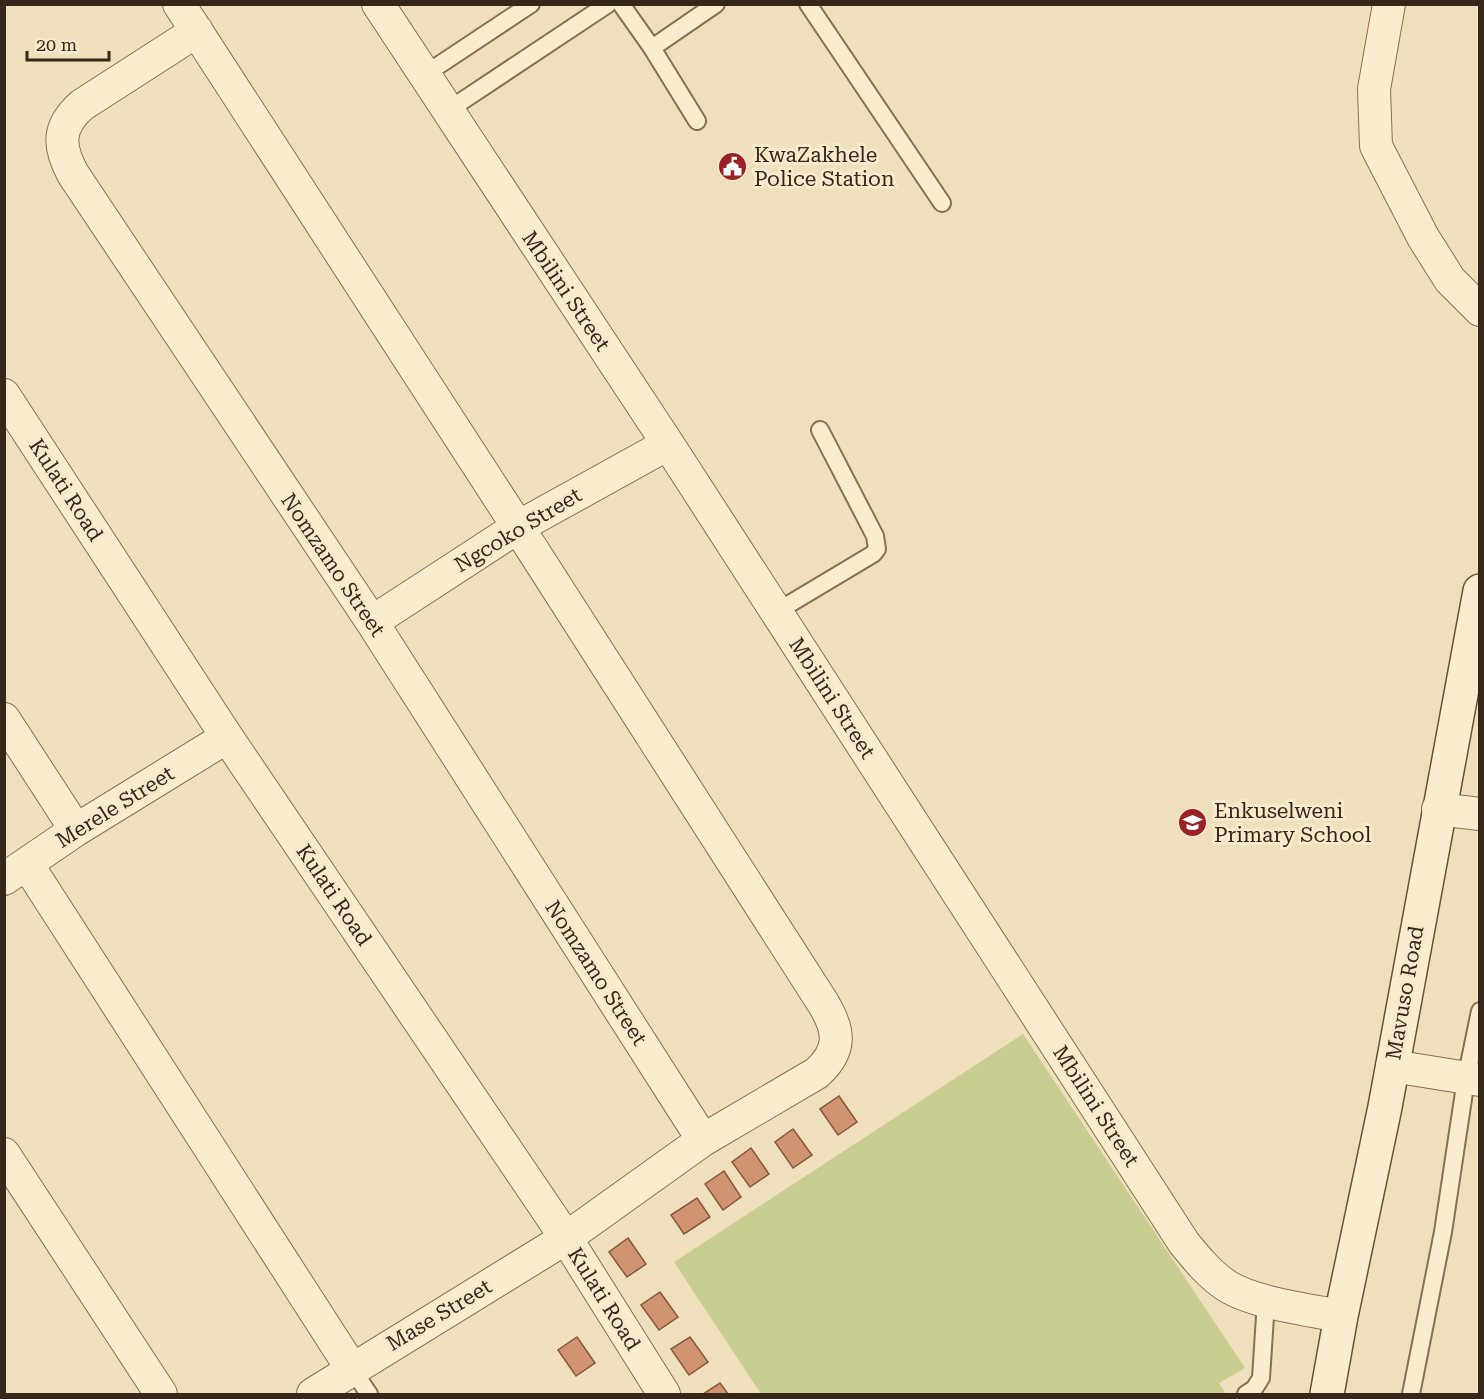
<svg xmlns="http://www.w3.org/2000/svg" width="1484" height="1399" viewBox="0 0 1484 1399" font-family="'Roboto Serif',serif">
<rect width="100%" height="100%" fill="#f0dfbc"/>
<!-- green -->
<path fill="#c8ce90" d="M1023,1034L1245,1368L1219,1383L1226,1394H761L674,1262Z"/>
<!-- building -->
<path fill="#d09570" stroke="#88573a" stroke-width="1.5" d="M839,1096L857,1122L838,1135L820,1109Z
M793,1129L812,1155L793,1168L775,1142Z
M751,1148L769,1174L750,1187L732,1162Z
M724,1171L741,1197L723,1210L705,1184Z
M697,1198L710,1217L684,1234L671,1215Z
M628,1238L646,1264L627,1277L609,1252Z
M660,1292L678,1317L659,1330L641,1305Z
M577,1337L595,1363L576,1376L558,1350Z
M690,1337L708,1362L689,1375L671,1349Z
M720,1383L728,1394H703Z"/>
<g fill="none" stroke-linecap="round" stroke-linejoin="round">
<defs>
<path id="lane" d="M621,4L652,48L697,121
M808,4L942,203
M652,48L716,4
M424,75L531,4
M447,111L608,4
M776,612L873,554L877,549L875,536L820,430
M352,1369L369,1394
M1246,1394L1254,1389L1261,1378L1266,1301
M1411,1394L1443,1232L1466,1079L1480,1011"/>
<path id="street" d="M179,4L518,527L823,1003C840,1031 842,1050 817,1073L703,1140L566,1238L313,1394
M378,4L668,444L1184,1243C1197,1259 1210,1275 1227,1286C1254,1303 1309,1310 1341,1316
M1389,4L1374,89L1376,146L1423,237L1450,280L1480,310
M197,31L82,105C57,127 58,146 73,174L372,622L703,1140
M4,395L227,737L566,1238L664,1394
M372,622L518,527L668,444
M4,719L76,830
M1438,809L1480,814
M27,864L352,1369
M4,879L76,830L227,737
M1392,1066L1480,1080
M4,1154L161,1394"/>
<path id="secondary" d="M1327,1394L1341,1316L1385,1107L1480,591"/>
</defs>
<!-- lane casing -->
<use href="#lane" stroke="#886f55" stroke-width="20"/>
<!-- street casing -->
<use href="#street" stroke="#886f55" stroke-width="34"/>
<!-- secondary casing -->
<use href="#secondary" stroke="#6a5038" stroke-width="36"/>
<!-- lane -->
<use href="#lane" stroke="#faeccf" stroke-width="16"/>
<!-- street -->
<use href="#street" stroke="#faeccf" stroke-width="32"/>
<!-- secondary -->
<use href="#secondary" stroke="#faeccf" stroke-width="33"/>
</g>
<!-- icons -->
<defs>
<symbol id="civic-disc" viewBox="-11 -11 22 22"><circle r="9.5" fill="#9a2226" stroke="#f7e9cc"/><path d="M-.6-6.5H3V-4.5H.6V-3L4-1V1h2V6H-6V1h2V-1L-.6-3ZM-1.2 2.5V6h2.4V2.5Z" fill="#fff"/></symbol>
<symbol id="school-disc" viewBox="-11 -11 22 22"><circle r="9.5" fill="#9a2226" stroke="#f7e9cc"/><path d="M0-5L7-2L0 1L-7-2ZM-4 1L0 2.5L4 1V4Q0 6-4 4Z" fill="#fff"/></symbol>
</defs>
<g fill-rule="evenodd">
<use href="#civic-disc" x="716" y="150" width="33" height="33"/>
<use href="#school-disc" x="1176" y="806" width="33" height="33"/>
</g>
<g text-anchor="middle" stroke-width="6" stroke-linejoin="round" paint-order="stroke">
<!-- poi labels -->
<g font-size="21" fill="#36271b" stroke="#f7e9cc" text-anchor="start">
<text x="754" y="162">KwaZakhele<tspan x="754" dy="24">Police Station</tspan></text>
<text x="1214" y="818">Enkuselweni<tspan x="1214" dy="24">Primary School</tspan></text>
</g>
<!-- street labels -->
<g font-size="21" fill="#36271b" stroke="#f7e9cc">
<text transform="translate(566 291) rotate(56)" y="7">Mbilini Street</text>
<text transform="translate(66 490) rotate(57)" y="7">Kulati Road</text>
<text transform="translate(518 530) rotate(-31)" y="7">Ngcoko Street</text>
<text transform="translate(333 565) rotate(56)" y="7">Nomzamo Street</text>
<text transform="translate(832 698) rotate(57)" y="7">Mbilini Street</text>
<text transform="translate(115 807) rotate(-32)" y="7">Merele Street</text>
<text transform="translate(334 895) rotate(56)" y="7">Kulati Road</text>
<text transform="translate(596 973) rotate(57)" y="7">Nomzamo Street</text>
<text transform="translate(1405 993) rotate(-80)" y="7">Mavuso Road</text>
<text transform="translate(1096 1106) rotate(57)" y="7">Mbilini Street</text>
<text transform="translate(604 1299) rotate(58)" y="7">Kulati Road</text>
<text transform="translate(439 1315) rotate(-31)" y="7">Mase Street</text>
</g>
</g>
<!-- border -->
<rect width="1484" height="1399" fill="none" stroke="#36271b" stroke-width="12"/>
<!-- scale -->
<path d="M27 51v9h82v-9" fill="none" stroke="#36271b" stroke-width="3"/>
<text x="36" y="51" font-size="18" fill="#36271b" stroke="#f7e9cc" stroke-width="4.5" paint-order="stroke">20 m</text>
</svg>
